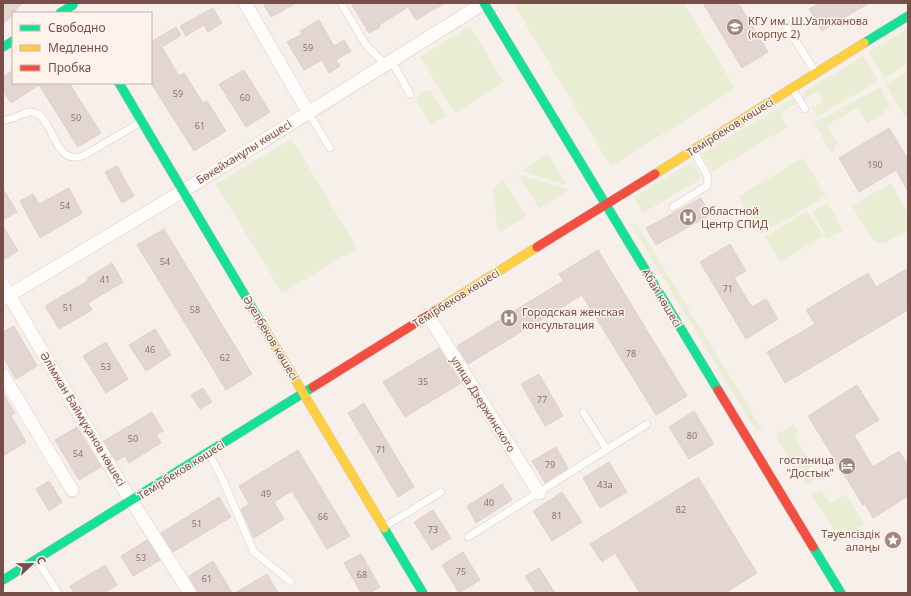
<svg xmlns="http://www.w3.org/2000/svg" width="911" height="596" viewBox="0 0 911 596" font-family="'Noto Sans',sans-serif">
<rect width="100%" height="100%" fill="#f7efea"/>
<!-- green -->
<path fill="#e8edd3" d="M513,3H684L735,88L611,167Z
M470,27L504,82L455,113L420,57Z
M908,28V64L885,78L869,52Z
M863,56L878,81L817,117L812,109L823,102L817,92L805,98L802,93Z
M908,71V115L905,117L886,84Z
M880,87L890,106L883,113L867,124L857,108L827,125L837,143L832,154L814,123Z
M430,89L446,116L431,125L415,98Z
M793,99L796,103L780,114L787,127L712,172L701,154Z
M292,139L357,248L282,293L216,184Z
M548,154L567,185L521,170Z
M803,158L826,196L761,234L739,196Z
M692,162L700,176L699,180L643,213L634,197Z
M517,174L569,190L539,208Z
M504,181L526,216L498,233L493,188Z
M891,183L908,214V231L884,243H875L852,206Z
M828,203L843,231L827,239L812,211Z
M808,211L823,236L780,262L765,237Z
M636,223L762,429L759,431L755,429L632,226Z
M794,424L799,432L795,437L813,466L809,468L816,479L807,485L777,438V434Z
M821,489L830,503L845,494L864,524L843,538L839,537L812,495Z"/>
<!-- building -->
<path fill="#e3d5d1" stroke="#e0d1cc" d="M3,3H22L10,18L3,23Z
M263,3H296L271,17Z
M351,3H445L416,20L408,7L379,25L380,27L369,33Z
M703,3H738L768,52L742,68Z
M820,3H869L822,31L809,9Z
M213,8L222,23L208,32L204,25L186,36L180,26Z
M319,20L334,46L344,40L351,51L336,60L340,66L329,73L322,60L304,70L287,42L302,34L300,31Z
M176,27L181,35L162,47L179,76L184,73L203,103L207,101L226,131L194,151L151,83V42Z
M13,70V83H69L101,133L78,147L39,85L11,103L3,91V77Z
M244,70L270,112L246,127L219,84Z
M889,128L908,159V191L896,170L859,192L839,158Z
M117,166L134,196L122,203L105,172Z
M69,188L82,213L40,238L20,201L33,194L39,204Z
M3,189L17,212L3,220Z
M701,198L710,215L656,245L646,228Z
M3,226L18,251L3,260Z
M164,229L252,374L226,390L137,245Z
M730,244L746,271L734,278L752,307L766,299L778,319L746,339L700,262Z
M598,250L687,396L656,415L582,295L468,364L457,346L563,281L559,274Z
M112,263L123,282L88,303L92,310L59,329L45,306L89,280L87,278Z
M908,268V310L785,383L767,352L815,324L806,310L868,273L876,287Z
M14,326L37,366L16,379L3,357V332Z
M155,329L171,355L146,371L129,345Z
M106,342L128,379L106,393L83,356Z
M439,348L461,383L405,417L383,382Z
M539,374L563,416L545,426L521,384Z
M857,385L879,420L854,435L873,467L899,451L908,466V496L873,518L865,504L863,505L808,416Z
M203,388L212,402L200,409L191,395Z
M3,393L15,413L11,416L26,442L3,456Z
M364,403L414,487L398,497L348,413Z
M694,411L714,444L689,459L669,427Z
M152,412L163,431L156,435L161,443L129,463L125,456L116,461L104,441Z
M77,427L101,467L79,480L55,440Z
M556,447L568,468L545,483L532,461Z
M298,450L350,536L327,549L292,491L274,502L284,519L254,538L241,509L249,504L239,486Z
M609,462L627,492L600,508L583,478Z
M698,477L757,573L725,593H640L615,553L602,562L590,544Z
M49,481L62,502L49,511L36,489Z
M502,484L512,500L476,523L467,506Z
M562,492L582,522L552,541L533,511Z
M219,497L231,517L173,552L161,533Z
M433,510L451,538L432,550L414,522Z
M147,540L160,560L133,576L121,556Z
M463,552L480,580L459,593L442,565Z
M361,554L380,587L370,593H361L344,563Z
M213,561L232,593H198L189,576Z
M105,565L117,585L104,593H74L70,586Z
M539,568L555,593H536L525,576Z
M267,574L278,593H235Z"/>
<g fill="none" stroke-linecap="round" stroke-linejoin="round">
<defs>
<path id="lane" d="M341,3L366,45L385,64
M783,21L816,73
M391,60L410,94
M792,88L805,109
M308,112L330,148
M3,120C14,121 26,108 36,113C55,122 53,165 83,156L141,122
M673,207L707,186L708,177L693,150
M583,412L607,450
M208,452L221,476L254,552L291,582
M384,527L441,492
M468,537L647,424
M37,560L58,593"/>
<path id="street" d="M245,3L308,112
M3,285L117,478L190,593
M3,299L183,191L484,3
M428,315L539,493
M3,375L72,490"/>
<path id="fast" d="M484,3L718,390
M60,13L73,5
M864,43L908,16
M3,47L13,41
M119,83L263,326
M384,528L423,593
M813,547L841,593
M3,580L313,387"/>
<path id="slow" d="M655,174L864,43
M435,311L537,247
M263,326L384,528"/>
<path id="jam" d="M537,247L655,174
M313,387L435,311
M718,390L813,547"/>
</defs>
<!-- lane casing -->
<use href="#lane" stroke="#d6cbc6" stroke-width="8"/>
<!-- street casing -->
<use href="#street" stroke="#d6cbc6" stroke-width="14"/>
<!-- fast casing -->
<use href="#fast" stroke="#d6cac6" stroke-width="10"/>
<!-- slow casing -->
<use href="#slow" stroke="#d6cac6" stroke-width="10"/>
<!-- jam casing -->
<use href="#jam" stroke="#d6cac6" stroke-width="10"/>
<!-- lane -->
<use href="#lane" stroke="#fefdfc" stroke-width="7"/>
<!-- street -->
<use href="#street" stroke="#fefdfc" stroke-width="13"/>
<!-- fast -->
<use href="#fast" stroke="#16e098" stroke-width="9"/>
<!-- slow -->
<use href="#slow" stroke="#ffcf43" stroke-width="9"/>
<!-- jam -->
<use href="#jam" stroke="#f24e42" stroke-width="9"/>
</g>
<!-- icons -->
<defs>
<symbol id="university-disc" viewBox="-11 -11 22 22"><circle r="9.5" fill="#a38881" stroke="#fff3eb"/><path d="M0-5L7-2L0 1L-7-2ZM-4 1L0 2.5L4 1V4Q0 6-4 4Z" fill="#fff"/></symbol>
<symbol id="hospital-disc" viewBox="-11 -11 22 22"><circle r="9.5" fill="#a38881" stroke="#fff3eb"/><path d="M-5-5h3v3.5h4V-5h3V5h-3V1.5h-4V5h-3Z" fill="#fff"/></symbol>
<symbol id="hotel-disc" viewBox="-11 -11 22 22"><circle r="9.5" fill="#a38881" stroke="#fff3eb"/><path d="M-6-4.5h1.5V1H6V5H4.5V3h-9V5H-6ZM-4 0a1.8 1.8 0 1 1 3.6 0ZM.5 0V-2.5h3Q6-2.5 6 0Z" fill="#fff"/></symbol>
<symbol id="sight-disc" viewBox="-11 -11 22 22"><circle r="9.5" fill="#a38881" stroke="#fff3eb"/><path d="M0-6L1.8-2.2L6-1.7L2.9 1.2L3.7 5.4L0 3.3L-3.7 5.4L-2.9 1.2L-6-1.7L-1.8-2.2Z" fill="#fff"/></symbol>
</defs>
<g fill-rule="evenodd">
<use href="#university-disc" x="725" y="17" width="20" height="20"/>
<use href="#hospital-disc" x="678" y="207" width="20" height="20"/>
<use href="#hospital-disc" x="499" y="308" width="20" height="20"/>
<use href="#hotel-disc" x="837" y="456" width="20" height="20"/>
<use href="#sight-disc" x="883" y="530" width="20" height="20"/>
</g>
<g text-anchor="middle" stroke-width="3" stroke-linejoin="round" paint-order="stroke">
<!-- number labels -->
<g font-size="9" fill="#93746c">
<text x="308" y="51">59</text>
<text x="178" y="97">59</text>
<text x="245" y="101">60</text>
<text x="76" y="121">50</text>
<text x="200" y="129">61</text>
<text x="875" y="168">190</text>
<text x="65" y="209">54</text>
<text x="165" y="265">54</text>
<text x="105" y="283">41</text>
<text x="728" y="292">71</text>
<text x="68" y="311">51</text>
<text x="195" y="313">58</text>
<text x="150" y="353">46</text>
<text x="631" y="357">78</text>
<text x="225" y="361">62</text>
<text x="106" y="370">53</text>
<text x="423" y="385">35</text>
<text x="542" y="403">77</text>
<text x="692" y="439">80</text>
<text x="133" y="442">50</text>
<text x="381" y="453">71</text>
<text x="78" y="457">54</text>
<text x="550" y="468">79</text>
<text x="605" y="488">43а</text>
<text x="266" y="497">49</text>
<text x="489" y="506">40</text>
<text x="681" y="513">82</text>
<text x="557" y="519">81</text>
<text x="323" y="520">66</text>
<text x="197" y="527">51</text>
<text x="433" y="533">73</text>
<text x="141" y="561">53</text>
<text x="461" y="575">75</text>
<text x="362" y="578">68</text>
<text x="207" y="582">61</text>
</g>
<!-- poi labels -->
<g font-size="11" fill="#765048" stroke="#fff3eb" text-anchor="start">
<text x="748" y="25">КГУ им. Ш.Уалиханова<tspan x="748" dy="13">(корпус 2)</tspan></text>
<text x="701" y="215">Областной<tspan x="701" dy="13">Центр СПИД</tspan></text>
<text x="522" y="316">Городская женская<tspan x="522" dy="13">консультация</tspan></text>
<text x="834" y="464" text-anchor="end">гостиница<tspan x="834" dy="13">"Достык"</tspan></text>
<text x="880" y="538" text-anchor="end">Тәуелсіздік<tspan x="880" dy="13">алаңы</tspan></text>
</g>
<!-- street labels -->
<g font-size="11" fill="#765048" stroke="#fff3eb">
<text transform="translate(730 127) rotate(-32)" y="4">Темірбеков көшесі</text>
<text transform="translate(244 152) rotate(-32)" y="4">Бөкейханұлы көшесі</text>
<text transform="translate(456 298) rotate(-32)" y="4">Темірбеков көшесі</text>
<text transform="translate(662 298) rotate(59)" y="4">Абай көшесі</text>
<text transform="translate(271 338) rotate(59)" y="4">Әуелбеков көшесі</text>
<text transform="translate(483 404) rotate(58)" y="4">улица Дзержинского</text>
<text transform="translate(83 419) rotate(59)" y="4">Әлімжан Баймұқанов көшесі</text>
<text transform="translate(181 470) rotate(-32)" y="4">Темірбеков көшесі</text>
</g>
</g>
<!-- border -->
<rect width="911" height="596" fill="none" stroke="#765048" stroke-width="8"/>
<!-- legend -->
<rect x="12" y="12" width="140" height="72" fill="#fff3eb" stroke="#c8b2aa"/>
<rect x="20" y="25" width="20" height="6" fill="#16e098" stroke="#c8b2aa"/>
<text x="48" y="32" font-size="12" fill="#765048">Свободно</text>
<rect x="20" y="45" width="20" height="6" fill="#ffcf43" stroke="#c8b2aa"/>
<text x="48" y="52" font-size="12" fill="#765048">Медленно</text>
<rect x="20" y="65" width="20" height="6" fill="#f24e42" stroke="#c8b2aa"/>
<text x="48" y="72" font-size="12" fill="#765048">Пробка</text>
<!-- north arrow -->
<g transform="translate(32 564) rotate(68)" stroke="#fff3eb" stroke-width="3" paint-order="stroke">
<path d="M0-3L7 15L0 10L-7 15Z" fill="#765048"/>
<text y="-6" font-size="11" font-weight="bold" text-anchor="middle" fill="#765048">С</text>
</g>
</svg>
